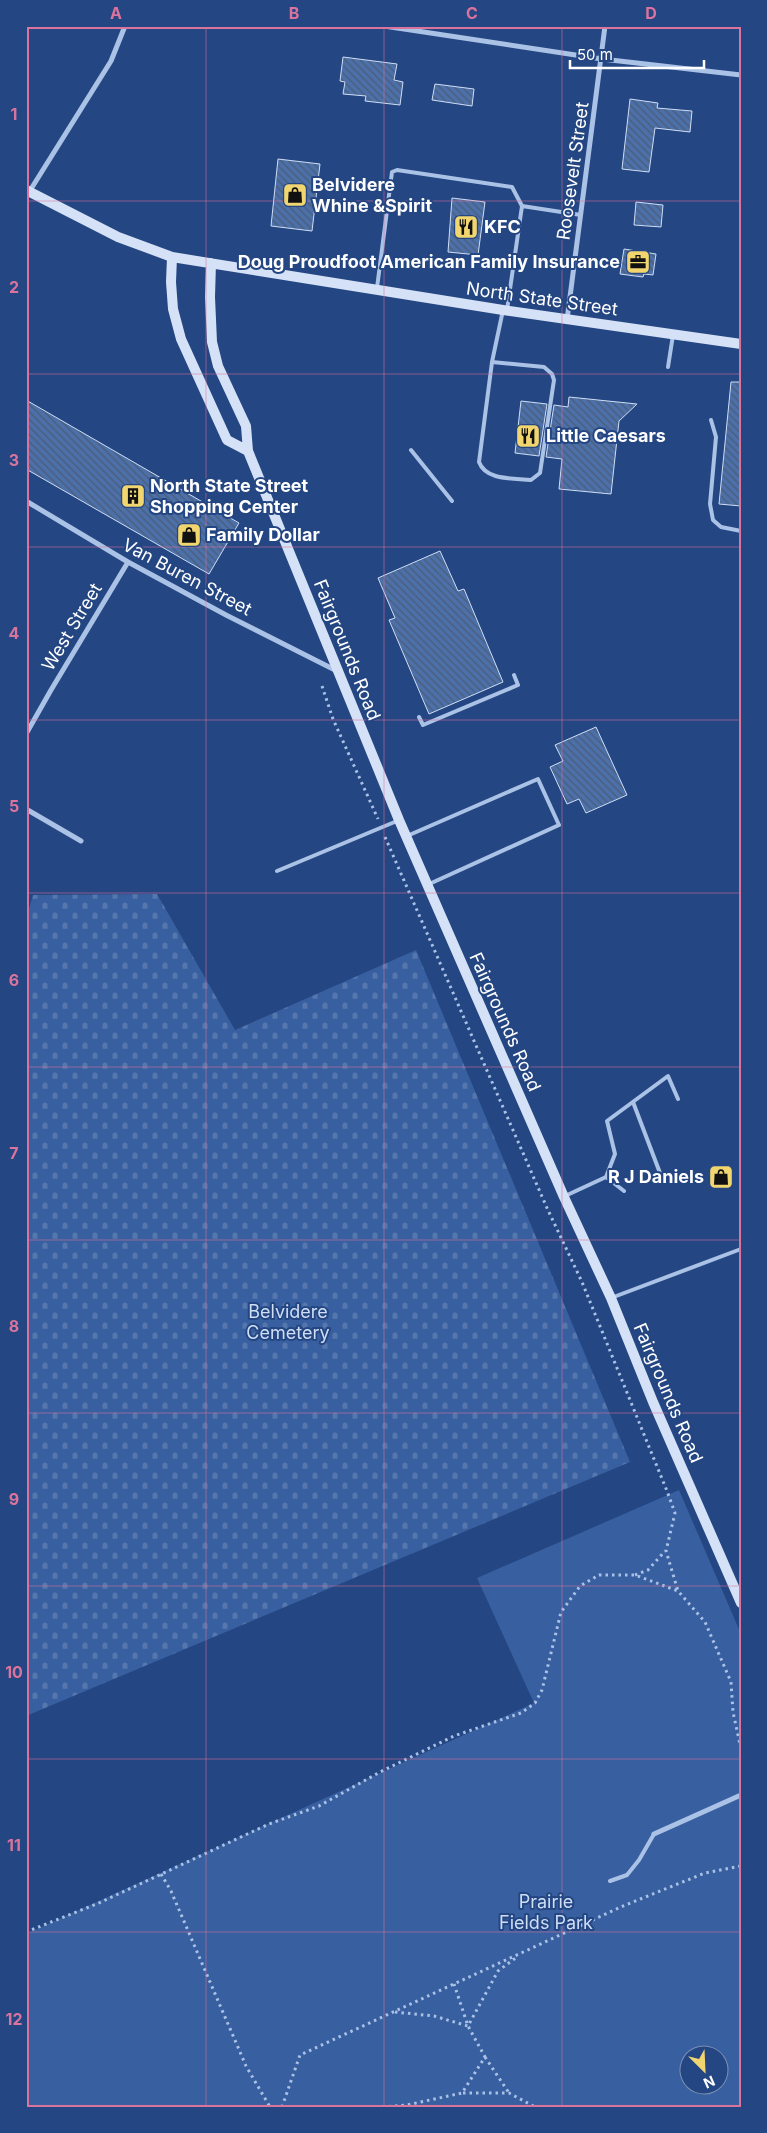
<svg xmlns="http://www.w3.org/2000/svg" width="767" height="2133" viewBox="0 0 767 2133" font-family="Inter,sans-serif">
<defs>
<pattern id="cemetery-stones" width="16" height="16" patternUnits="userSpaceOnUse" patternTransform="scale(1.25)"><rect width="16" height="16" fill="#385f9f"/><path d="M2 7V4a2 2 0 0 1 4 0v3zM10 15v-3a2 2 0 0 1 4 0v3z" fill="#5677ad"/></pattern>
<pattern id="building-back-hatch" width="6" height="6" patternUnits="userSpaceOnUse" patternTransform="scale(1.25)"><rect width="6" height="6" fill="#4c70aa"/><path d="M-1 5l2 2M0 0l6 6M5-1l2 2" fill="none" stroke="#4c5c76"/></pattern>
</defs>
<rect width="100%" height="100%" fill="#244682"/>
<!-- cemetery -->
<path fill="url(#cemetery-stones)" d="M157,894L235,1030L416,950L630,1462L26,1716V919L33,895Z"/>
<!-- park -->
<path fill="#385f9f" fill-rule="evenodd" d="M679,1490L741,1634V2107H26V1934L534,1703L477,1578ZM690,2056H720V2086H690Z"/>
<!-- building -->
<path fill="url(#building-back-hatch)" stroke="#cfdef6" d="M343,57L397,64L394,80L403,82L400,105L365,101L366,96L343,94L345,82L340,81Z
M435,84L474,89L472,106L432,100Z
M630,99L658,103L657,108L692,111L690,132L655,128L649,172L622,169Z
M278,159L320,164L312,231L271,226Z
M452,198L485,202L478,255L448,252Z
M636,202L663,205L661,227L634,225Z
M624,249L656,254L653,275L644,274L643,277L620,274Z
M731,382H741V506L719,504Z
M569,397L637,404L619,421L611,494L559,489L562,459L546,457L554,405L568,407Z
M26,400L239,523L209,574L26,469Z
M521,401L547,404L539,456L515,453Z
M440,551L458,591L464,589L503,682L429,714L389,620L395,618L378,578Z
M596,727L627,795L586,813L579,799L567,804L550,767L563,761L555,745Z"/>
<g fill="none" stroke-linecap="round" stroke-linejoin="round">
<!-- path -->
<path stroke="#abc2e7" stroke-width="3" stroke-dasharray="2.5 4" stroke-linecap="butt" d="M322,686L333,719L378,819
M385,837L547,1208L582,1282L667,1491L675,1513L666,1551L678,1591
M635,1575L648,1570L665,1551
M161,1874L171,1891L246,2066L270,2107
M26,1932L99,1903L269,1824L319,1806L380,1772L454,1736L521,1713L535,1703L542,1690L561,1612L580,1586L599,1575H635L678,1591L705,1622L731,1682L733,1712L741,1749
M395,2012L434,2016L468,2026L498,1971L517,1957
M485,2057L509,2093
M463,2093H509L535,2107
M282,2107L300,2055L623,1906L705,1873L741,1866
M382,2107L407,2105L462,2093L485,2057L468,2026L454,1984"/>
<!-- lane -->
<path stroke="#abc2e7" stroke-width="4" d="M377,288L392,172L397,170L512,187L522,206
M507,310L522,206L581,215
M492,362L544,367L552,374L554,380L540,473L531,480C514,478 486,481 479,462L492,362L503,310
M668,367L673,335
M711,420L716,437L710,504L713,520L721,527L741,531
M411,450L452,501
M419,717L423,725L518,685L514,675
M407,836L538,779L559,825L427,885
M277,871L397,821
M633,1102L660,1173
M606,1177L615,1154L607,1121L668,1076L678,1099
M565,1196L606,1177L624,1191
M611,1298L741,1249
M610,1881L627,1875L639,1860L654,1834"/>
<!-- street -->
<path stroke="#abc2e7" stroke-width="5" d="M384,26L602,59L741,75
M26,197L111,61L125,26
M567,320L605,26
M26,501L128,562L226,615L335,670
M26,734L51,690L128,562
M26,809L81,841
M654,1834L741,1795"/>
<!-- secondary -->
<path stroke="#d5e1f6" stroke-width="10" d="M26,190L118,237L172,257L503,310L741,344
M172,257L171,282L173,309L181,339L227,440L248,451
M211,263L210,297L212,342L218,366L246,426L248,451L399,820L564,1197L611,1298L653,1402L741,1603"/>
</g>
<!-- grid -->
<path fill="none" stroke="#da749d" stroke-width="1" stroke-opacity="0.55" d="M206,26V2107M384,26V2107M562,26V2107M26,201H741M26,374H741M26,547H741M26,720H741M26,893H741M26,1067H741M26,1240H741M26,1413H741M26,1586H741M26,1759H741M26,1932H741"/>
<!-- icons -->
<defs>
<symbol id="shop-square" viewBox="-11 -11 22 22"><rect x="-9" y="-9" width="18" height="18" rx="4" fill="#f1d56f" stroke="#244682"/><path d="M-5-2.5h2.3a2.7 3.5 0 0 1 5.4 0H5L5.5 6h-11ZM-1.5-2.5h3a1.5 2.3 0 0 0-3 0Z" fill="#111"/></symbol>
<symbol id="restaurant-square" viewBox="-11 -11 22 22"><rect x="-9" y="-9" width="18" height="18" rx="4" fill="#f1d56f" stroke="#244682"/><path d="M-5-6h1v4h1v-4h1v4h1v-4h1v5L-1.5 .5V6h-2V.5L-5-1ZM5-6V6H3V1.5H1.5Q1.5-4 5-6Z" fill="#111"/></symbol>
<symbol id="office-square" viewBox="-11 -11 22 22"><rect x="-9" y="-9" width="18" height="18" rx="4" fill="#f1d56f" stroke="#244682"/><path d="M-6-3h4V-5.5h4V-3h4V5H-6ZM-1-4.5V-3h2v-1.5ZM-6 0V1H6V0Z" fill="#111"/></symbol>
<symbol id="building-square" viewBox="-11 -11 22 22"><rect x="-9" y="-9" width="18" height="18" rx="4" fill="#f1d56f" stroke="#244682"/><path d="M-4-6H4V6H1V3H-1V6H-4ZM-2.5-4.3h1.7v1.8h-1.7ZM.8-4.3h1.7v1.8H.8ZM-2.5-1h1.7V.8h-1.7ZM.8-1h1.7V.8H.8Z" fill="#111"/></symbol>
</defs>
<g fill-rule="evenodd">
<use href="#shop-square" x="281" y="181" width="28" height="28"/>
<use href="#restaurant-square" x="452" y="213" width="28" height="28"/>
<use href="#office-square" x="624" y="248" width="28" height="28"/>
<use href="#restaurant-square" x="514" y="422" width="28" height="28"/>
<use href="#building-square" x="119" y="482" width="28" height="28"/>
<use href="#shop-square" x="175" y="521" width="28" height="28"/>
<use href="#shop-square" x="707" y="1163" width="28" height="28"/>
</g>
<g text-anchor="middle" stroke-width="4" stroke-linejoin="round" paint-order="stroke">
<!-- street labels -->
<g font-size="18" fill="#fff" stroke="#244682">
<text transform="translate(573 171) rotate(-82)" y="6">Roosevelt Street</text>
<text transform="translate(542 299) rotate(8)" y="6">North State Street</text>
<text transform="translate(187 577) rotate(28)" y="6">Van Buren Street</text>
<text transform="translate(72 627) rotate(-59)" y="6">West Street</text>
<text transform="translate(347 650) rotate(68)" y="6">Fairgrounds Road</text>
<text transform="translate(505 1022) rotate(66)" y="6">Fairgrounds Road</text>
<text transform="translate(668 1393) rotate(67)" y="6">Fairgrounds Road</text>
</g>
<!-- poi labels -->
<g font-size="18" font-weight="bold" fill="#fff" stroke="#244682" text-anchor="start">
<text x="312" y="191">Belvidere<tspan x="312" dy="21">Whine &amp;Spirit</tspan></text>
<text x="484" y="233">KFC</text>
<text x="620" y="268" text-anchor="end">Doug Proudfoot American Family Insurance</text>
<text x="546" y="442">Little Caesars</text>
<text x="150" y="492">North State Street<tspan x="150" dy="21">Shopping Center</tspan></text>
<text x="206" y="541">Family Dollar</text>
<text x="704" y="1183" text-anchor="end">R J Daniels</text>
</g>
<!-- park labels -->
<g font-size="18" fill="#cfdef6" stroke="#244682">
<text x="288" y="1318">Belvidere<tspan x="288" dy="21">Cemetery</tspan></text>
<text x="546" y="1908">Prairie<tspan x="546" dy="21">Fields Park</tspan></text>
</g>
</g>
<!-- border -->
<rect width="767" height="2133" fill="none" stroke="#244682" stroke-width="55"/>
<!-- north arrow -->
<g transform="translate(704 2070) rotate(156)"><circle r="24" fill="#244682" stroke="#7c90b4"/>
<path d="M0-4L9 19L0 12L-9 19Z" fill="#f1d56f"/>
<text y="-8" font-size="14" font-weight="bold" text-anchor="middle" fill="#ffffff">N</text>
</g>
<!-- scale -->
<path d="M570 60v8h134v-8" fill="none" stroke="#ffffff" stroke-width="2.5"/>
<text x="577" y="60" font-size="15" fill="#ffffff" stroke="#244682" stroke-width="4" paint-order="stroke">50 m</text>
<rect x="28" y="28" width="712" height="2078" fill="none" stroke="#da749d" stroke-width="2"/>
<g font-size="16" text-anchor="middle" font-weight="bold" fill="#da749d">
<text x="116" y="19">A</text>
<text x="294" y="19">B</text>
<text x="472" y="19">C</text>
<text x="651" y="19">D</text>
<text x="14" y="120">1</text>
<text x="14" y="293">2</text>
<text x="14" y="466">3</text>
<text x="14" y="639">4</text>
<text x="14" y="812">5</text>
<text x="14" y="986">6</text>
<text x="14" y="1159">7</text>
<text x="14" y="1332">8</text>
<text x="14" y="1505">9</text>
<text x="14" y="1678">10</text>
<text x="14" y="1851">11</text>
<text x="14" y="2025">12</text>
</g>
</svg>
